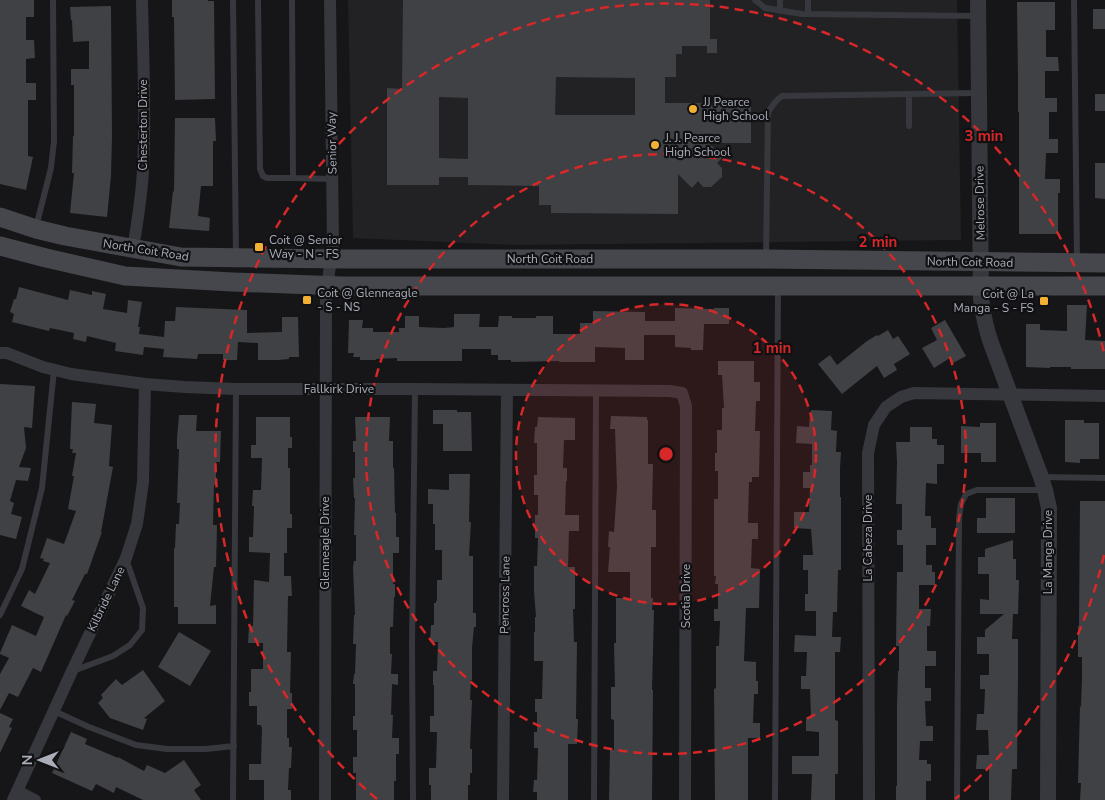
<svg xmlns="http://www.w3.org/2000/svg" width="1105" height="800" viewBox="0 0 1105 800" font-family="'Nunito Sans',sans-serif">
<rect width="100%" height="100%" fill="#161618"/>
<!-- built -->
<path fill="#222225" d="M348,0H957L961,240L513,245L353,238Z"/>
<!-- building -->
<path fill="#404145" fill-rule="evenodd" d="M0,0H34V17H26V40H34L35,58L26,59V83H36V100H28V156L33,157L26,190L0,184Z
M172,0H208V1H214L215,99L175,100L174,17H172Z
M403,0H710V39H717V53H707V46H682V54H676V77H665V103H751V143H708L724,156L717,163L722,168V177L711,187H703L698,181L692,188L678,174V214L551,213V205H539V186L468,185V177H439V185H387V88L402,89ZM556,77L635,78V115H555ZM439,97L468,98V159L439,158Z
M1017,2H1055V30H1046V57H1058L1059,71H1045V98H1057V112H1049V139H1058V153H1046L1045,179H1060V193H1058V234H1019V112H1018V81Z
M111,6L112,137L111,176L107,217L70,213L74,173H72L73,136H74V85H71V69H89V41L73,42L72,20H71L70,7Z
M1093,9H1105V29H1093Z
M1095,94H1105V111H1095Z
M175,118H215L216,141H213V186H201L198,216L210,218L209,231L169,228L173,191L174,192Z
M1095,163H1105V199L1095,198Z
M19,287L68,300L70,290L92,295V291L106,294L103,309L127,313L128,300L142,302L138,327H140L139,334L164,337L165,321H175L176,307L247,310V333L282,332V317H298L299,357H289V359L278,360H258V343L238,342L237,360H223V354H198L197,359L163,357L164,349L144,347L143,355L115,351L116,343L87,336L86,342L73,339L74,333L50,328L49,331L12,322L14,314L10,312L14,299H16Z
M1067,305H1087L1085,340L1105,341V369H1071V367H1050V368L1026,367V324H1040V330L1067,331Z
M675,308L714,309V308H729V324H704L703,350H691V348L675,347V335H644V360H625V348L595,347V362H559V361L511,362V360H498V355H491V349H462V361H397V358L376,359V360H360V357H353L354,353H348L349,320H363L362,328H373V332H399V328H405V316H419V327L444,328L454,327V314H480L479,327H498L499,316H512V318H536V316H553V334H580V323H593V311L645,312V321H675Z
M945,320L966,356L953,363L950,358L934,368L922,348L937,340L931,328Z
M888,330L893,339L898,336L910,354L894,364L897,370L884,378L877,366L842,394L818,364L830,355L837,365L867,341L877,335L878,336Z
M718,361H754V382H760V401H756L755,431H760L759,477H752V482H749L748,523H758V539H752L751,568L760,569L759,608H746L744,661L756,662V681H758V694H754L753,723H760V738H748V800H715L714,689L716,688V646H719L720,621H714V609H718V584H715L716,576H714V499H718V471H715V453H717V430H722V408H724L722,375H718Z
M0,384L35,386L32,428L24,427L26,448L19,467L31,468L28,481L16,480L10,501L14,503L11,514L22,517L16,539L0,535Z
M72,402L96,404L94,423L112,425L109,466L113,467L101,532H102L87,574H85L72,600L75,601L67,616L66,615L41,672L33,668L18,697L9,693L0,710V674L9,658L0,654V653L12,625L36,636L44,617L21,606L29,590L35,594L50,563L43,561L44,559L40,558L47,538L64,544L76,511L68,509L74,476H72L76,453H72L73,449H70Z
M433,410H457V412H471L472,451H443V424H433Z
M811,410L832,411L831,430L837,431L836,452H841L840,468V497H841V570H838L837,612H833L832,637H841L840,652H835V720L838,721V774H835V800H811L812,774H792V756H819V732L806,731V717H811L810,689H801V676H806L807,652H794L795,635L816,636V611H805V594H808V570H803V555H813L811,529L794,528V512H809L810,488H803V472H810V465H812V444L796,443L797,426L809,427L810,413H811Z
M179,415H197L196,431H221L220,462H216V485H214L213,525H217L216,567H214L210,606L216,605V624H178V607H174V548H175L176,524H179L180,503H177L179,449H177V438Z
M611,416L647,417V420H648V464H653L652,510H656V547H651V598H653L652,610H654L652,690H653L652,800H609L610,750H614V720L611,719V687H615L614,643H616V598H630V572H608L610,547H608L609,531L614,532L617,487L615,429H610Z
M256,417H290V437H292V448H288V468H290V514H292V528H287V553H284V576H291L292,596H288L287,652H291L290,693H292V709H287V738H289V747H292L291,768H289L288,790H291V800H264V780H249V764H261L262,727H261V725H257V706H249V692H251V669H263V643H248L249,626H253L254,580L269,582L270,553L249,552V537H253L254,506H252L253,490H261L262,458H251V445H256Z
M355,417H390L389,441H393V468H394L395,513H396V537H399V553H393V584H395V597H394L393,627H390V654H392L391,674H398V685L392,684L391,715H393L392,738H399V754H396V781H394V800H356V773H353V757H357V730H353V716H355V684H353L354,674H355L356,644H353L354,615H355L353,567L354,561H356V535H354L355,498H354L353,478H355V452H353V441H356Z
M538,417L575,418V440H564L563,468H567V481H566L565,515H579V531H569L568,567H575V609H573L574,642H577L576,719H578L577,744H568V800H537V792H533L534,780H537L538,748H534V732H537V712H535V699H542L543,661H534V632H535V617H536L534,591V566H537L538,538H535V515H538V495H534V475H537V443H534L535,427H537Z
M1065,420H1084V423H1099V459H1080V463L1065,462Z
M980,423H996V462H981V453H961V426L980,427Z
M910,427H932V439H937V445H944V464H937V484L926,483L925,516H931V528H936V545H926V565H932V572H935V585H919V609H931L930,626H927V651H936V666H925V688H931V701H925L926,726H933V741H920L919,760H927V764H931V781H926V800H896V786H897V706L898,671H899V646H896L897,572H903V545H897V530H902V504H896L897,462L896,442H910Z
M449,474H470L469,522H471L469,556H473V613H476V627H474L472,648V680H471L470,700H472L470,749H472V773H470V785H468V800H431V785H429V768H436L437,732H430V716H434V685H433V671H437L438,642H430L431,625H434V603H436V601H437V580H442V550H435V524H433V504H428V489L449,490Z
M986,498H1015V533H977V518H986Z
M1080,501H1105V800H1080L1081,783H1078L1080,706L1081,707L1082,677V657H1078V626H1079Z
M1013,540V559H1016V580H1019L1018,614H1013L1012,639H1018V676L1017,769H1012L1011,800H989V769H976L977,755H989L988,730H976L977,714H984L985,689H980V675H989V654H977V637H985V630L1004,614H980V599L989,600V574H978V557H985V549Z
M179,632L211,651L190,686L158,667Z
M143,670L165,701L144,718L147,719L143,730L110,718L98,703L103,698L101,695L116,679L122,685Z
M0,713L13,719L9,727L12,728L0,753Z
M71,732L87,739L85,744L118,758V757L144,771L147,765L165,773L184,760L201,785L194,790L201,800H143L116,787L114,793L96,784L92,791L52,773Z"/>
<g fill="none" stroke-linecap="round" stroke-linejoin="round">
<!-- service -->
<path stroke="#37383d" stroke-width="6" d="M233,0L236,256
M258,0L260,169L263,176L267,178H293L292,0
M755,0L765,8L802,14L977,16
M780,0V11
M1074,0L1077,260
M808,14V0
M909,94V126
M293,178L332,179
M36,227L51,168L54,141L53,0
M766,258L768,113C772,105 775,101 782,96L978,93
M1041,477L1105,478
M0,615L22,569L42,488L54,370
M73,671L113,656L130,645L142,630L143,608L126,559
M54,711L89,727L136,745L167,749H206L234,746
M233,800L236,389
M413,800L412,646L415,389
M594,800L596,391
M775,800L778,289
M957,800L959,518L961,504L966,494L977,490H1045"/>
<!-- minor -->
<path stroke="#37383d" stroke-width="12" d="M133,249C137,223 142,196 143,169C146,113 143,56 142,0
M0,353H7L43,367L71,374L145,384L185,387L236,389H415L670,391L682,393L686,406L685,800
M17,791L35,800
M13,800L72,671L126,558L137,524L143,482L145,384
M325,800L326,296L333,243L330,0
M503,800L507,390
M869,800L868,453L874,425L886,407L901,397L914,393L1105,396"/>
<!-- tertiary -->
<path stroke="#37383d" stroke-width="16" d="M978,0L981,299C983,314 986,329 991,343L1041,477L1045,490L1049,508L1048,800"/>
<!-- secondary -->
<path stroke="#45474d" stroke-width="19" d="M0,217L36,229L65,236L181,257L346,259H766L1105,263
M0,246L46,258L125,276L232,282L342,286H1105"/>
</g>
<!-- distance rings -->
<circle cx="666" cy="454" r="150" fill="#d62828" fill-opacity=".12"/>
<g fill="none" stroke="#d62828" stroke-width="2.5" stroke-dasharray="9 6">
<circle cx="666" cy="454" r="150"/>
<circle cx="666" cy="454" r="300"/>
<path d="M1104 555A450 450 0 0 1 955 799M377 799A450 450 0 1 1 1104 353"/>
</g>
<!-- markers -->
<g fill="#f2b134" stroke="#111113" stroke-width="2">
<circle cx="693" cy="109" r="5"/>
<circle cx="655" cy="145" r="5"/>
<rect x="254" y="242" width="10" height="10" rx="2.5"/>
<rect x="302" y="295" width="10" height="10" rx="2.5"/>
<rect x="1039" y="296" width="10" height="10" rx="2.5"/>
</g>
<g text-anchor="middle" stroke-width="4.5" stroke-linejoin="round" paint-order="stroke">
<!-- poi labels -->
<g font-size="12" fill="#a8adb8" stroke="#111113" text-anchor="start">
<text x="703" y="106">JJ Pearce<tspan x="703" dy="14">High School</tspan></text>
<text x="665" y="142">J. J. Pearce<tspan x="665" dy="14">High School</tspan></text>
<text x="269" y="244">Coit @ Senior<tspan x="269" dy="14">Way - N - FS</tspan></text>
<text x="317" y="297">Coit @ Glenneagle<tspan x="317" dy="14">- S - NS</tspan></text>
<text x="1034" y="298" text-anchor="end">Coit @ La<tspan x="1034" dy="14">Manga - S - FS</tspan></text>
</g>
<!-- street labels -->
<g font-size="12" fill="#a8adb8" stroke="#111113">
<text transform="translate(143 125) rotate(-90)" y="4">Chesterton Drive</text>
<text transform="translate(332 143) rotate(-91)" y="4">Senior Way</text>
<text transform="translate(980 203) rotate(-91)" y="4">Melrose Drive</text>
<text transform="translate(146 250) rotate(9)" y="4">North Coit Road</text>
<text x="550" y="263">North Coit Road</text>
<text transform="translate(970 262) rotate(1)" y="4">North Coit Road</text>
<text x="339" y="393">Fallkirk Drive</text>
<text transform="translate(868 538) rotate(-90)" y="4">La Cabeza Drive</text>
<text transform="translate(325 543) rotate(-90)" y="4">Glenneagle Drive</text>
<text transform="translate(1048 552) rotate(-90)" y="4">La Manga Drive</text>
<text transform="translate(505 595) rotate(-89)" y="4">Pencross Lane</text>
<text transform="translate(686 596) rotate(-90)" y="4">Scotia Drive</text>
<text transform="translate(106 599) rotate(-64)" y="4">Kilbride Lane</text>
</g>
</g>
<circle cx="666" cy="454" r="8" fill="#d62828" stroke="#111113" stroke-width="2.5"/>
<g font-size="15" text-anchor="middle" font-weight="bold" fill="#d62828" stroke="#111113" stroke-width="4.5" stroke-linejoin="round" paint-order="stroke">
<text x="984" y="141">3 min</text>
<text x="878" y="247">2 min</text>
<text x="772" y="353">1 min</text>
</g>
<!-- north arrow -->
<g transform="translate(40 760) rotate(270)" stroke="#111113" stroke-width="4" paint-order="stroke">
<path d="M0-4L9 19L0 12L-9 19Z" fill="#a8adb8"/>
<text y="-8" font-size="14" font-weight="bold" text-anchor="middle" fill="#a8adb8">N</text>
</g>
</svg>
